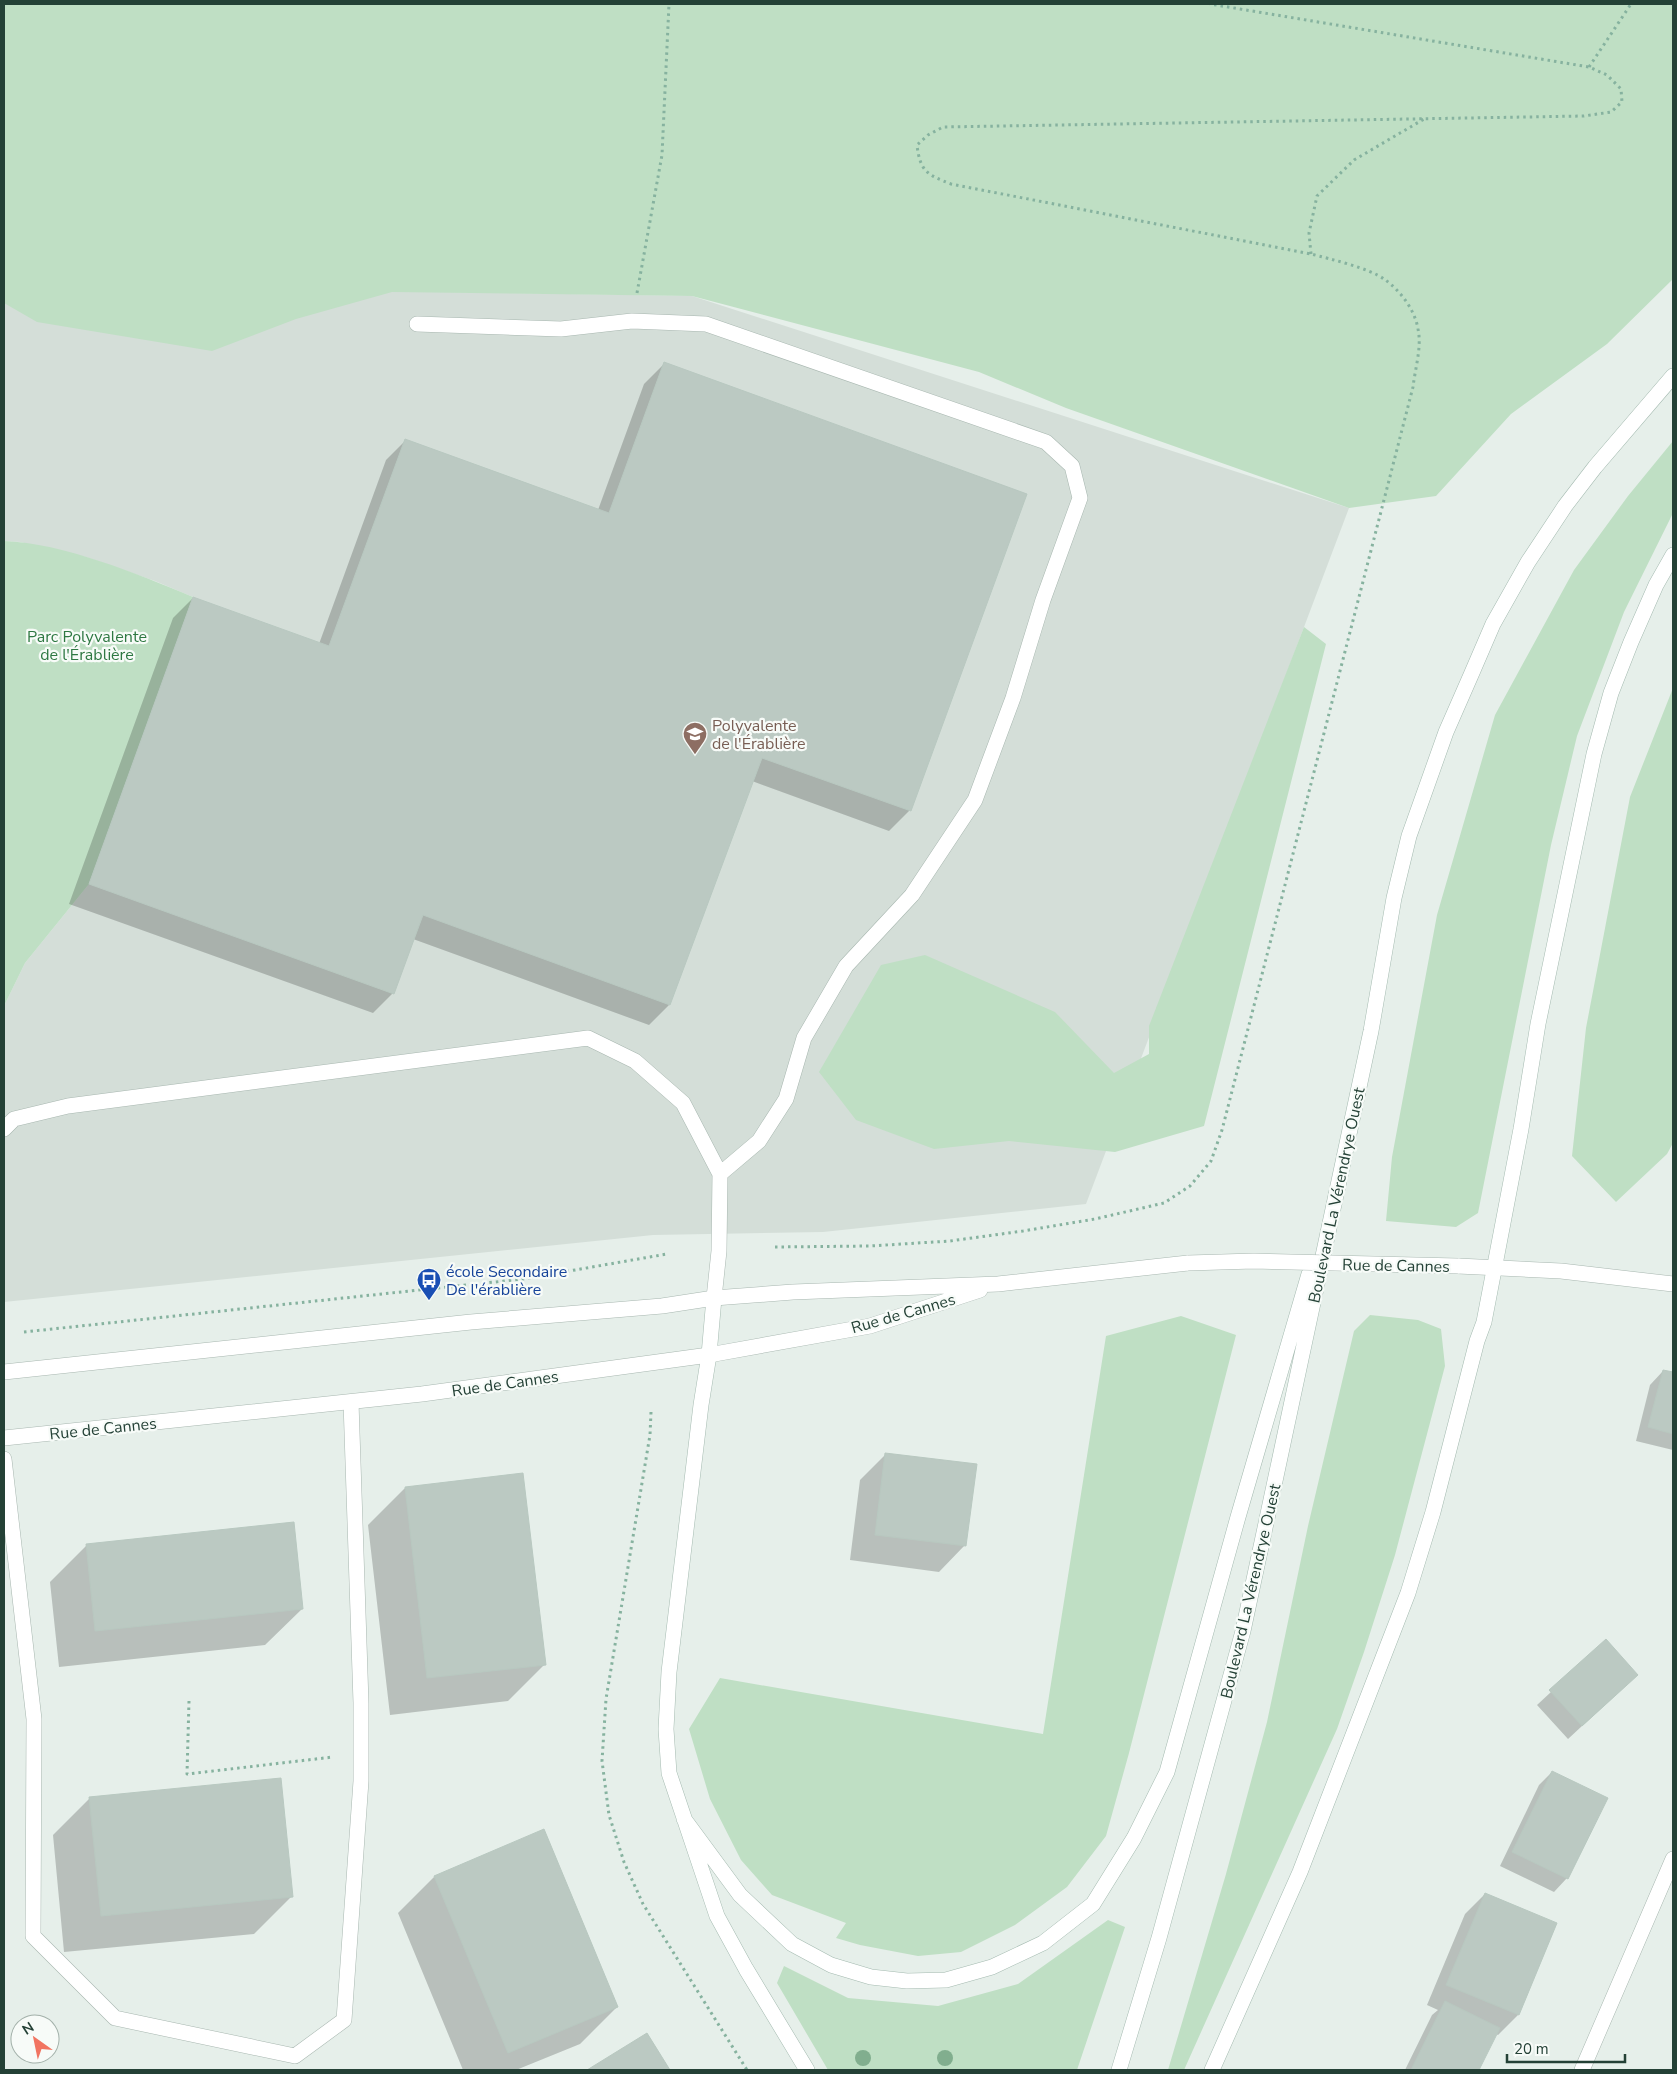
<svg xmlns="http://www.w3.org/2000/svg" width="1677" height="2074" viewBox="0 0 1677 2074" font-family="'Nunito Sans',sans-serif">
<rect width="100%" height="100%" fill="#e6efea"/>
<!-- built -->
<path fill="#d4ded8" d="M4,285L692,296L1349,508L1086,1204L823,1232L653,1235L4,1302V1006L25,963L89,884L193,597L155,581L86,557L20,542L4,541Z"/>
<!-- green -->
<path fill="#bfdfc4" d="M4,4H1673V279L1607,344L1511,414L1436,496L1349,508L1066,408L979,372L692,296L392,292L296,319L212,351L37,322L4,303Z
M1673,441V513L1624,612L1577,736L1551,845L1478,1213L1456,1227L1386,1221L1392,1157L1437,915L1495,715L1574,570L1628,496Z
M4,541C63,543 138,574 193,597L89,884L25,963L4,1006Z
M1304,627L1326,644L1204,1126L1115,1152L1009,1141L934,1149L856,1120L819,1072L881,965L925,955L1055,1012L1114,1073L1149,1054V1026Z
M1673,688V1143L1667,1154L1616,1202L1572,1156L1586,1028L1630,797Z
M1370,1315L1418,1320L1441,1329L1445,1366L1395,1555L1364,1652L1337,1729L1184,2070H1168L1226,1874L1267,1722L1308,1526L1354,1331Z
M1181,1316L1236,1335L1129,1753L1106,1836L1067,1887L1015,1925L961,1952L918,1956L860,1945L836,1938L846,1923L772,1895L741,1860L710,1799L689,1729L720,1678L1043,1734L1106,1336Z
M1108,1920L1125,1927L1077,2070H828L777,1983L784,1966L848,1998L938,2006L1018,1984Z"/>
<!-- shadow -->
<path fill="#0003" d="M664,364L1026,494L909,811L889,831L752,781L669,1005L649,1025L413,939L393,993L373,1013L69,904L173,618L193,598L319,644L386,460L406,440L598,510L644,384Z
M1663,1371L1673,1374V1450L1636,1441L1650,1385Z
M886,1454L965,1545L939,1572L850,1560L860,1480Z
M405,1488L545,1664L508,1701L390,1715L368,1525Z
M87,1545L302,1609L265,1645L59,1667L50,1582Z
M1606,1641L1623,1688L1568,1739L1537,1705Z
M1552,1772L1567,1878L1554,1892L1500,1866L1539,1785Z
M90,1798L291,1897L254,1934L64,1952L53,1835Z
M434,1877L617,2007L580,2044L516,2070H463L398,1913Z
M1485,1894L1556,1924L1518,2015L1498,2035L1496,2034L1478,2070H1405L1432,2015L1438,2010L1427,2005L1465,1914Z
M647,2034L669,2070H589Z"/>
<!-- building -->
<path fill="#bbc9c2" stroke="#b8c8c0" d="M664,362L1027,494L911,811L762,758L670,1005L423,915L394,994L89,884L193,597L329,646L405,439L609,513Z
M1663,1370L1673,1372V1434L1648,1427Z
M885,1453L977,1464L966,1546L875,1535Z
M523,1473L546,1665L427,1678L405,1487Z
M294,1522L303,1609L95,1631L86,1544Z
M1606,1639L1638,1675L1582,1726L1549,1690Z
M1552,1771L1608,1798L1568,1879L1512,1852Z
M281,1778L293,1897L101,1916L89,1797Z
M544,1829L618,2007L508,2053L434,1876Z
M1485,1893L1557,1923L1519,2015L1446,1985Z
M1445,2001L1500,2028L1479,2070H1411Z
M647,2033L670,2070H587Z"/>
<g fill="none" stroke-linecap="round" stroke-linejoin="round">
<defs>
<path id="service" d="M417,324L561,329L632,321L706,324L1046,442L1072,466L1080,498L1043,600L1013,698L975,800L912,895L846,966L804,1038L786,1099L759,1141L720,1174
M4,1129L14,1119L68,1106L588,1038L635,1061L683,1103L720,1174L719,1251L714,1298
M4,1459L34,1719L33,1936L115,2018L295,2056L344,2020L361,1781V1703L351,1402"/>
<path id="minor" d="M1582,2070L1673,1859"/>
<path id="tertiary" d="M1458,1266L1561,1271L1673,1284
M4,1372L471,1322L662,1306L714,1298L793,1292L998,1284L1188,1263
M4,1438L422,1394L709,1355L870,1326L980,1290"/>
<path id="secondary" d="M714,1298L709,1355L701,1405L669,1672L666,1729L669,1773L717,1916L746,1969L807,2070
M684,1819L740,1895L792,1944L831,1965L871,1977L907,1981L946,1980L992,1967L1043,1943L1093,1904L1134,1838L1167,1772L1238,1517L1309,1274
M1119,2070L1159,1938L1243,1631L1371,1031L1394,898L1409,836L1446,732L1471,675L1493,624L1528,562L1565,506L1595,467L1673,376
M1212,2070L1300,1872L1408,1593L1433,1512L1477,1341L1484,1322L1521,1129L1538,1024L1594,754L1611,693L1631,642L1656,585L1673,555"/>
</defs>
<!-- service casing -->
<use href="#service" stroke="#a8b7b0" stroke-width="16"/>
<!-- minor casing -->
<use href="#minor" stroke="#a8b7b0" stroke-width="16"/>
<!-- tertiary casing -->
<use href="#tertiary" stroke="#a8b7b0" stroke-width="16"/>
<!-- secondary casing -->
<use href="#secondary" stroke="#a4bab0" stroke-width="16"/>
<!-- path -->
<path stroke="#86b29f" stroke-width="3" stroke-dasharray="2.5 4" stroke-linecap="butt" d="M1589,67L1631,4
M1311,254L1309,233L1317,196L1354,160L1424,119
M637,293L662,155L669,4
M775,1247L870,1246L950,1241L1023,1231L1095,1219L1164,1203L1190,1186L1211,1161L1222,1130L1413,387C1415,369 1422,347 1418,329C1415,310 1400,290 1384,279C1369,268 1330,259 1311,254L951,184C928,175 920,172 917,145L928,135L943,127L1584,116L1611,112L1622,102L1621,89L1607,75L1589,67L1210,4
M24,1332L523,1279L667,1254
M651,1412L650,1435L606,1699L602,1761L609,1815L624,1862L643,1904L747,2070
M189,1701L187,1774L333,1757"/>
<!-- service -->
<use href="#service" stroke="#fff" stroke-width="15"/>
<!-- minor -->
<use href="#minor" stroke="#fff" stroke-width="15"/>
<!-- tertiary -->
<use href="#tertiary" stroke="#fff" stroke-width="15"/>
<!-- secondary -->
<use href="#secondary" stroke="#fff" stroke-width="15"/>
<defs>
<path id="tertiary-bridge" d="M1188,1263L1254,1261L1458,1266"/>
</defs>
<!-- tertiary-bridge casing -->
<use href="#tertiary-bridge" stroke="#a8b7b0" stroke-width="16" stroke-linecap="butt"/>
<!-- tertiary-bridge -->
<use href="#tertiary-bridge" stroke="#fff" stroke-width="15"/>
</g>
<!-- trees -->
<g fill="#81ae8e">
<circle cx="863" cy="2058" r="8"/>
<circle cx="945" cy="2058" r="8"/>
</g>
<!-- icons -->
<defs>
<symbol id="school-pin" viewBox="-11 -11 22 30"><path d="M0 17L-7.5 6A9.5 9.5 0 1 1 7.5 6Z" fill="#8d6e63" stroke="#f7fbf8"/><path d="M0-5L7-2L0 1L-7-2ZM-4 1L0 2.5L4 1V4Q0 6-4 4Z" fill="#fff"/></symbol>
<symbol id="bus-pin" viewBox="-11 -11 22 30"><path d="M0 17L-7.5 6A9.5 9.5 0 1 1 7.5 6Z" fill="#1a4fb4" stroke="#f7fbf8"/><path d="M-5-6H5V4H4V6H2V4H-2V6H-4V4H-5ZM-3.5-4V0h7V-4ZM-3.5 1.2v1.5H-2V1.2ZM2 1.2v1.5H3.5V1.2Z" fill="#fff"/></symbol>
</defs>
<g fill-rule="evenodd">
<use href="#school-pin" x="681" y="720" width="28" height="38"/>
<use href="#bus-pin" x="415" y="1266" width="28" height="38"/>
</g>
<g text-anchor="middle" stroke-width="4.5" stroke-linejoin="round" paint-order="stroke">
<!-- park labels -->
<g font-size="16" fill="#2e7842" stroke="#f7fbf8">
<text x="87" y="642">Parc Polyvalente<tspan x="87" dy="18">de l'Érablière</tspan></text>
</g>
<!-- education labels -->
<g font-size="16" fill="#785e54" stroke="#f7fbf8" text-anchor="start">
<text x="712" y="731">Polyvalente<tspan x="712" dy="18">de l'Érablière</tspan></text>
</g>
<!-- street labels -->
<g font-size="16" fill="#244136" stroke="#f7fbf8">
<text transform="translate(1336 1195) rotate(-78)" y="6">Boulevard La Vérendrye Ouest</text>
<text transform="translate(1396 1265) rotate(1)" y="6">Rue de Cannes</text>
<text transform="translate(903 1313) rotate(-16)" y="6">Rue de Cannes</text>
<text transform="translate(505 1383) rotate(-8)" y="6">Rue de Cannes</text>
<text transform="translate(103 1428) rotate(-6)" y="6">Rue de Cannes</text>
<text transform="translate(1250 1591) rotate(-77)" y="6">Boulevard La Vérendrye Ouest</text>
</g>
<!-- transit labels -->
<g font-size="16" fill="#164399" stroke="#f7fbf8" text-anchor="start">
<text x="446" y="1277">école Secondaire<tspan x="446" dy="18">De l'érablière</tspan></text>
</g>
</g>
<!-- border -->
<rect width="1677" height="2074" fill="none" stroke="#244136" stroke-width="10"/>
<!-- north arrow -->
<g transform="translate(35 2039) rotate(327)"><circle r="24" fill="#f7fbf8" stroke="#a3b1aa"/>
<path d="M0-4L9 19L0 12L-9 19Z" fill="#f17461"/>
<text y="-8" font-size="14" font-weight="bold" text-anchor="middle" fill="#244136">N</text>
</g>
<!-- scale -->
<path d="M1507 2054v8h118v-8" fill="none" stroke="#244136" stroke-width="2.5"/>
<text x="1514" y="2054" font-size="15" fill="#244136" stroke="#f7fbf8" stroke-width="4" paint-order="stroke">20 m</text>
</svg>
